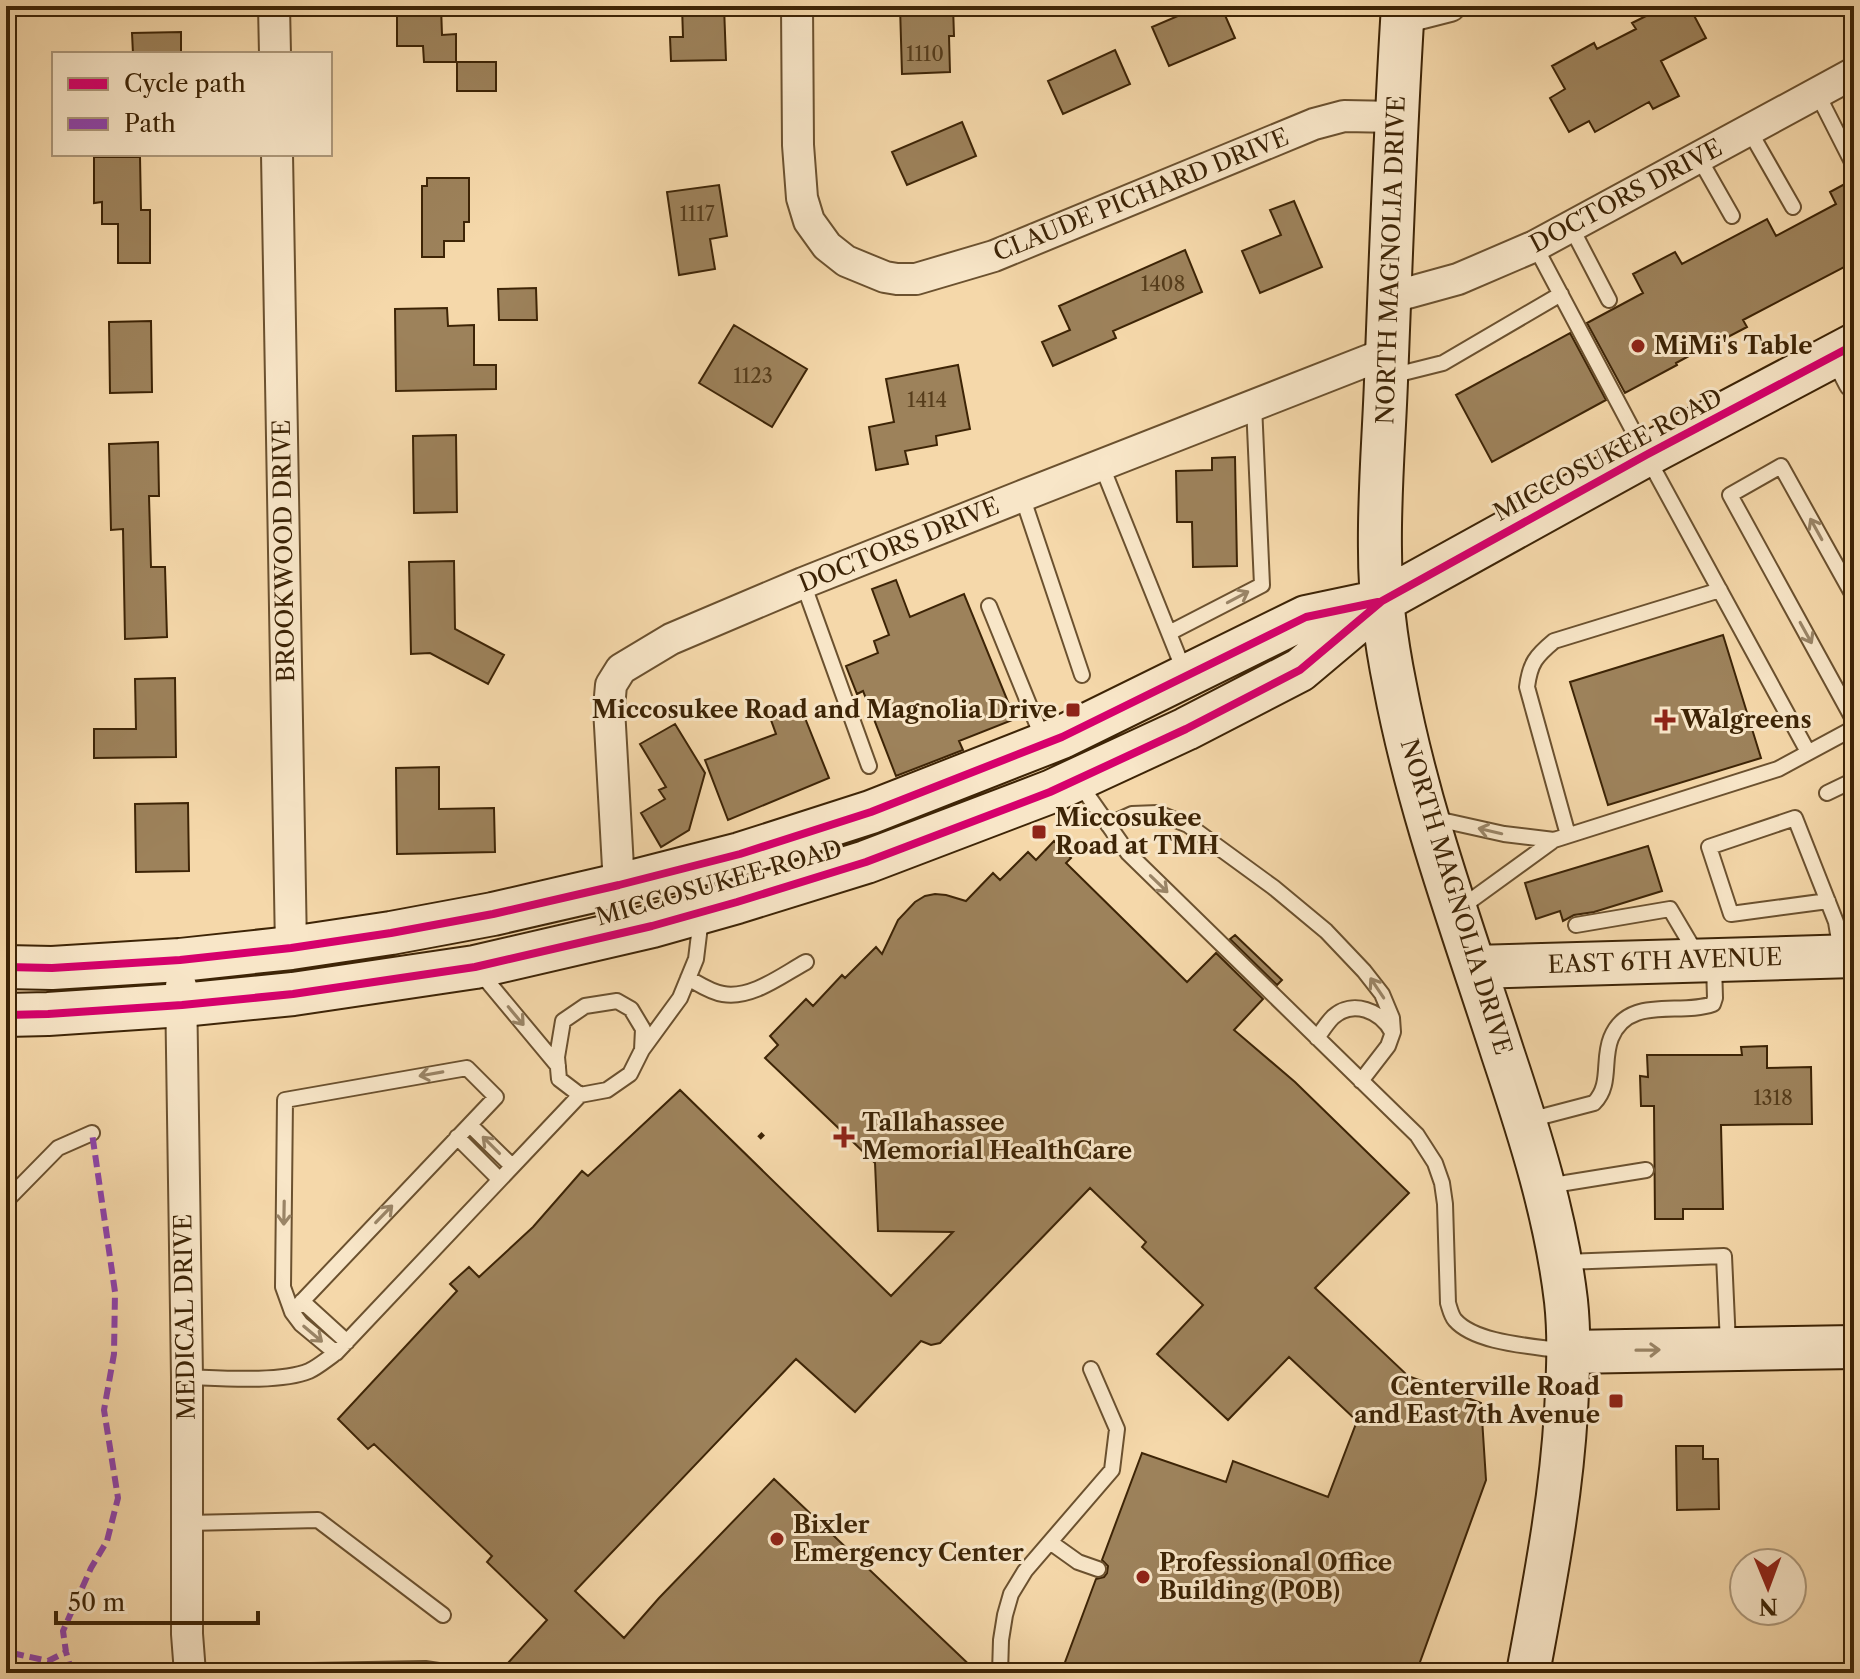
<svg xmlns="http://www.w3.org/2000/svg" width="1860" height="1679" viewBox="0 0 1860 1679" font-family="'Libre Caslon Text',serif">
<rect width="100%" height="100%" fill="#f5d8aa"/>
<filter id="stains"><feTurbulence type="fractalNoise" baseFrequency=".0025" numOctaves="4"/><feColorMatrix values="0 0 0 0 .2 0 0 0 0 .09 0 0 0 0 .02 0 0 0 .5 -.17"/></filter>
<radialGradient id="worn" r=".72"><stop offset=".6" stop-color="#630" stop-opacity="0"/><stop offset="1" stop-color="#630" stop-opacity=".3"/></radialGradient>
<!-- building -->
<path fill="#9d825b" stroke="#3d2406" stroke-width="2" d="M397,6H441L442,35L456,34V62H424L423,46H397Z
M682,6H724L726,60L671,61L670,37H683Z
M900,6H953L954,36H949L950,72L902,74Z
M1201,6H1221L1235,38L1169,66L1152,27Z
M1666,6H1689L1706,38L1661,61L1679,96L1653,109L1649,102L1595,132L1589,121L1569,132L1550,98L1565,89L1552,66L1594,43L1597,49L1636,29L1632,23Z
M181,32V54H133L132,33Z
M1115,50L1130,84L1063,114L1048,81Z
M457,62H496V91H457Z
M962,122L976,156L907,185L892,152Z
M94,157H140L141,210H150V263H118V224H102V202L94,203Z
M427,178H469V222H464V241H444V257H422V186H427Z
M1854,179V262L1743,320L1747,327L1726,338L1724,336L1688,354L1689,356L1676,363L1677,365L1625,393L1587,323L1643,293L1633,274L1675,252L1682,264L1767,219L1776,236L1836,204L1830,192Z
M719,185L727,236L710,239L715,269L679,275L667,192Z
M1294,201L1322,267L1260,293L1242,251L1281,235L1270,210Z
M1185,250L1202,292L1113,331L1116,338L1053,366L1042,342L1070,330L1059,306Z
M536,288L537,320H499L498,289Z
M447,308L448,326L474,325V365H496V389L396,391L395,309Z
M151,321L152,392L110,393L109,322Z
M734,325L807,369L772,427L699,383Z
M1570,333L1606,400L1492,462L1456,395Z
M958,365L970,429L936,436L937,445L905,451L908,464L876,470L869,427L894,422L886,379Z
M456,435L457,512L414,513L413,436Z
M158,442L159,496H149L151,567H165L167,637L125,639L123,529L111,530L109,444Z
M1235,457L1237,566L1193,567L1192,522H1177L1176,471L1212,470V458Z
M454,561L455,629L504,655L488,684L430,653L411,654L409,562Z
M896,580L910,617L964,594L1015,719L959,741L963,750L896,776L863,691L857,694L846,666L878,653L874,641L889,635L872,589Z
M1723,635L1761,758L1608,805L1570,682Z
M175,678L176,757L94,758V729H136L135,679Z
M801,708L829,778L728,820L705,760L776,734L771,720Z
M675,724L705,773L689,830L661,847L641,813L665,799L659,790L666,787L640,744Z
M439,767V809L494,808L495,852L397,854L396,768Z
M188,803L189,871L136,872L135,804Z
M1054,841L1071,858L1066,863L1187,982L1216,953L1263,999L1234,1030L1295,1082L1409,1193L1315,1288L1408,1376L1481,1403L1486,1480L1416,1673H1061L1096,1579L1104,1577L1107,1573L1108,1566L1102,1560L1142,1453L1226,1482L1233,1461L1328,1497L1357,1421L1289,1357L1228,1420L1157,1354L1203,1305L1142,1247L1146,1242L1090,1188L940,1343L931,1345L921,1341L855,1412L796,1359L575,1591L624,1638L659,1598L774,1479L978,1673H499L547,1620L487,1562L492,1556L374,1444L368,1449L338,1419L457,1291L450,1284L469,1267L479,1277L533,1227L582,1171L588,1176L680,1090L891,1296L953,1232L878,1231L875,1163L765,1058L778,1045L770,1036L806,999L813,1006L842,975L845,978L876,947L882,954L898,920L915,902L925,896L935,894L946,895L966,901L993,873L1000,880L1028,852L1036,860Z
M1648,846L1662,891L1594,912L1574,915L1563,921L1560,911L1536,919L1525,883Z
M1235,935L1282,980L1277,985L1230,939Z
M1767,1046V1068L1811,1067L1812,1124L1721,1125L1723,1209H1683V1219H1655L1654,1106H1641L1640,1076L1648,1077L1647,1055H1742L1741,1047Z
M1676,1446H1703V1459H1718L1719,1509L1677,1510Z"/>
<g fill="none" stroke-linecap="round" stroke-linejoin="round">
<defs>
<path id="lane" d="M1817,93L1852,162
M1749,130L1793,207
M1699,158L1732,216
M1571,227L1609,300
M1535,246L1646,455L1808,752
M1391,376L1443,363L1561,294
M1101,464L1185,673
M1022,496L1082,675
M803,583L869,766
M1854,597L1781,466L1730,495L1854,721
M989,606L1043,739
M1169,633L1262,585L1254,405
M1079,783L1128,853L1417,1135L1435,1163L1442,1183L1445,1204L1448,1303C1450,1309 1451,1315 1455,1320C1476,1344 1535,1346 1565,1351
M1827,793L1854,780
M1432,818L1504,834L1554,840
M1108,825L1132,814L1158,813L1188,825L1273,887L1326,931L1364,971L1382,994L1392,1018L1393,1032L1388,1046L1361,1081
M1568,835L1527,687C1530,663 1536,656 1554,641L1720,590
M1828,901L1731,914L1709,847L1795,818L1836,922L1841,952
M1459,909L1554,840L1778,769L1854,728
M1576,925L1670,909L1696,953
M1853,959L1854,990
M478,970L558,1066
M688,978C699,984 710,992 723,994C752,999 782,975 806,962
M1317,1038C1322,1031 1327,1023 1333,1017C1353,999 1381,1011 1392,1032
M642,1050L680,998L696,959L701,918
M1529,1120L1594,1103C1612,1085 1602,1060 1611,1038C1628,995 1679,1016 1713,1004L1715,998L1714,964
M470,1125L512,1166
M457,1137L499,1179
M1547,1186L1646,1170
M6,1201L58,1148L92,1133
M1565,1262L1724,1256L1728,1344
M302,1301L347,1342
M292,1312L496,1097L467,1068L285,1100L283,1287L292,1312L301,1324L336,1353
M187,1377C218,1378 280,1383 309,1371C318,1367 327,1359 336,1353L580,1095L607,1090L630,1074L642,1050L643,1029L631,1009L617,1001L585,1006L563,1021L557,1057L559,1079L580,1095
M187,1523L318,1520L443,1615
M1050,1542L1078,1562L1098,1569
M203,1673L425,1669L452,1673
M1000,1673L1001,1640L1005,1615L1011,1594L1025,1571L1112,1470L1117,1429L1091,1369"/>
<path id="street" d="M274,6L275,54
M797,6L798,145L802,198L809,221L827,246L846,261L885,277L897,279H916L994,256L1314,124L1344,116L1397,117
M1403,18L1450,6
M277,154L291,948
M1389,298L1458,279L1535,246L1854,73
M1839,353L1854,382
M619,885L609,708L611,685L621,669L671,639L803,583L1022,496L1387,353
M181,986L187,1377V1634L190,1673"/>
<path id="secondary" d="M1403,6C1395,131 1391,256 1386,381C1384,437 1379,494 1380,551C1380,596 1386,642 1395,686C1419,812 1464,933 1503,1054C1530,1135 1556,1216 1566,1301C1570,1338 1568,1375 1566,1412C1561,1500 1544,1586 1528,1673
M6,967L52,968L180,960L291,948L391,933L493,914L619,885L740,854L871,812L1062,737L1306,617L1377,602
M1475,967L1854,956
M6,1015L48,1014L182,1005L293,994L475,967L652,926L737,902L866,862L1050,792L1186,729L1300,670L1382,601L1646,455L1854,345
M1570,1352L1854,1347"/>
</defs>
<!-- lane casing -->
<use href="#lane" stroke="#6b512f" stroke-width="18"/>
<!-- street casing -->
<use href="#street" stroke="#6b512f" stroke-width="34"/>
<!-- secondary casing -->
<use href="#secondary" stroke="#3d2406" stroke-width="46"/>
<!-- path -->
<path stroke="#3d2406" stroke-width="5" stroke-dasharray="6 4" stroke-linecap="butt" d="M759,1138L765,1132"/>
<!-- lane -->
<use href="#lane" stroke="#f8e6c8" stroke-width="14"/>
<!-- street -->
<use href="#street" stroke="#f8e6c8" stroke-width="30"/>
<!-- secondary -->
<use href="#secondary" stroke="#f8e6c8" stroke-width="42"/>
<!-- quiet -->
<path stroke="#8e44ad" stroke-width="6" stroke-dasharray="12 6" stroke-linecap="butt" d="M12,1653L48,1661L66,1652
M72,1673L66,1652L63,1631L91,1568L107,1541L118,1498L104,1410L114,1354L115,1292L92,1133"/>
<defs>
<path id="cycleway" d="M6,967L52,968L180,960L291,948L391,933L493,914L619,885L740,854L871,812L1062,737L1306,617L1378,602
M6,1015L48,1014L182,1005L293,994L475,967L652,926L737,902L866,862L1050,792L1186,729L1300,670L1382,601L1646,455L1854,345"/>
</defs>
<!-- cycleway casing -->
<use href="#cycleway" stroke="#f8e6c8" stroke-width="13"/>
<!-- cycleway -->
<use href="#cycleway" stroke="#d6006c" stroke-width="8"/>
</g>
<!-- one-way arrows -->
<defs><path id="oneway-shaft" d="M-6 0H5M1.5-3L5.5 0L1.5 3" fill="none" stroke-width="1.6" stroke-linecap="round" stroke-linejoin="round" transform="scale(2)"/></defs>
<g stroke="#9a8567">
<use href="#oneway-shaft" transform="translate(1816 529) rotate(-119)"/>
<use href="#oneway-shaft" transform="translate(1238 597) rotate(-28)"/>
<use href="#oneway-shaft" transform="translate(1806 633) rotate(61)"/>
<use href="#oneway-shaft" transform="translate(1490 831) rotate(-167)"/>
<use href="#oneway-shaft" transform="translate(1159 884) rotate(44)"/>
<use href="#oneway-shaft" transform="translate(1377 988) rotate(-124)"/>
<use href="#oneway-shaft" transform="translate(516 1016) rotate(50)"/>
<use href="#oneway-shaft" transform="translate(431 1074) rotate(170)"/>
<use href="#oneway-shaft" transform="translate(491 1145) rotate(-135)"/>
<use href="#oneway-shaft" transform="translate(284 1213) rotate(91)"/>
<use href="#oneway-shaft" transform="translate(384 1214) rotate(-46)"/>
<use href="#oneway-shaft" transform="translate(313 1334) rotate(40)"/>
<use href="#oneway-shaft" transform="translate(1648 1350) rotate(-1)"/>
</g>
<!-- markers -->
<g fill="#8f2418" stroke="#f8e6c8" stroke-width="3">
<circle cx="1638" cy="346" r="8"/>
<rect x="1065" y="702" width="16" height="16" rx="4"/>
<path d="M1661 708h8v8h8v8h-8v8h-8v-8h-8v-8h8z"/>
<rect x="1031" y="824" width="16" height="16" rx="4"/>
<path d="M840 1125h8v8h8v8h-8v8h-8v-8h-8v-8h8z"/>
<rect x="1608" y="1393" width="16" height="16" rx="4"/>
<circle cx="777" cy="1539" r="8"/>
<circle cx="1143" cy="1577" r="8"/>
</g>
<g text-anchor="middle" stroke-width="6" stroke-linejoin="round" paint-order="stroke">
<!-- number labels -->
<g font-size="20" fill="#553c1b">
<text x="925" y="61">1110</text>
<text x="697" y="221">1117</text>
<text x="1163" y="291">1408</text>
<text x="753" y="383">1123</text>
<text x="927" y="407">1414</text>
<text x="1773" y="1105">1318</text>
</g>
<!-- street labels -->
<g font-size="24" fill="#3d2406" stroke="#f8e6c8">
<text transform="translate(1141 195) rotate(-22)" y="8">CLAUDE PICHARD DRIVE</text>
<text transform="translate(1626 196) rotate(-28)" y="8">DOCTORS DRIVE</text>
<text transform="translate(1391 260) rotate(-88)" y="8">NORTH MAGNOLIA DRIVE</text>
<text transform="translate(1608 455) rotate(-28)" y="8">MICCOSUKEE ROAD</text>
<text transform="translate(899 545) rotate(-22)" y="8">DOCTORS DRIVE</text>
<text transform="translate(284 551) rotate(-91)" y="8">BROOKWOOD DRIVE</text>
<text transform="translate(719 883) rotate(-16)" y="8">MICCOSUKEE ROAD</text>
<text transform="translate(1456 897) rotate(73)" y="8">NORTH MAGNOLIA DRIVE</text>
<text transform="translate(1665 961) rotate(-2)" y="8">EAST 6TH AVENUE</text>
<text transform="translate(185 1317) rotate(-91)" y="8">MEDICAL DRIVE</text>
</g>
<!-- poi labels -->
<g font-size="24" font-weight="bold" fill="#3d2406" stroke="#f8e6c8" text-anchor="start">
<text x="1654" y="354">MiMi's Table</text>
<text x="1057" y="718" text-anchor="end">Miccosukee Road and Magnolia Drive</text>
<text x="1681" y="728">Walgreens</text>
<text x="1055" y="826">Miccosukee<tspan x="1055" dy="28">Road at TMH</tspan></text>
<text x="862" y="1131">Tallahassee<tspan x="862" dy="28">Memorial HealthCare</tspan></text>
<text x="1600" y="1395" text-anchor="end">Centerville Road<tspan x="1600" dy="28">and East 7th Avenue</tspan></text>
<text x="793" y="1533">Bixler<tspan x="793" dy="28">Emergency Center</tspan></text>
<text x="1159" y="1571">Professional Office<tspan x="1159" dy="28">Building (POB)</tspan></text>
</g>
</g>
<!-- margin -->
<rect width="1860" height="1679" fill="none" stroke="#f5d8aa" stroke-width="32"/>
<rect x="8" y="8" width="1844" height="1663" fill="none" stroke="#3d2406" stroke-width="4"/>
<rect x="16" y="16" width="1828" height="1647" fill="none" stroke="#3d2406" stroke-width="2"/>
<!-- legend -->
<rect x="52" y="52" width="280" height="104" fill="#f8e6c8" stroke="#ad987a" stroke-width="2"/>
<rect x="68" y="78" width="40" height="12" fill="#d6006c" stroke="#ad987a" stroke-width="2"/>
<text x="124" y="92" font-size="24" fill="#3d2406">Cycle path</text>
<rect x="68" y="118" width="40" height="12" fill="#8e44ad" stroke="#ad987a" stroke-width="2"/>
<text x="124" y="132" font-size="24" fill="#3d2406">Path</text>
<!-- north arrow -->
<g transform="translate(1768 1587) rotate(179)"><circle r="38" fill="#f8e6c8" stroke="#ad987a" stroke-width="2"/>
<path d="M0-6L14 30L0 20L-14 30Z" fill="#8f2418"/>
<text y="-12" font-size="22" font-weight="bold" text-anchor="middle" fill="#3d2406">N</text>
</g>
<!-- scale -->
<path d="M56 1611v12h202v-12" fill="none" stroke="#3d2406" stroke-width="4"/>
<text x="68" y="1611" font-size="24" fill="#3d2406" stroke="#f8e6c8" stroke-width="6" paint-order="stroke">50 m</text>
<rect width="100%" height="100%" filter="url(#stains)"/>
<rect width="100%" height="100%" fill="url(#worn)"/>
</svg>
